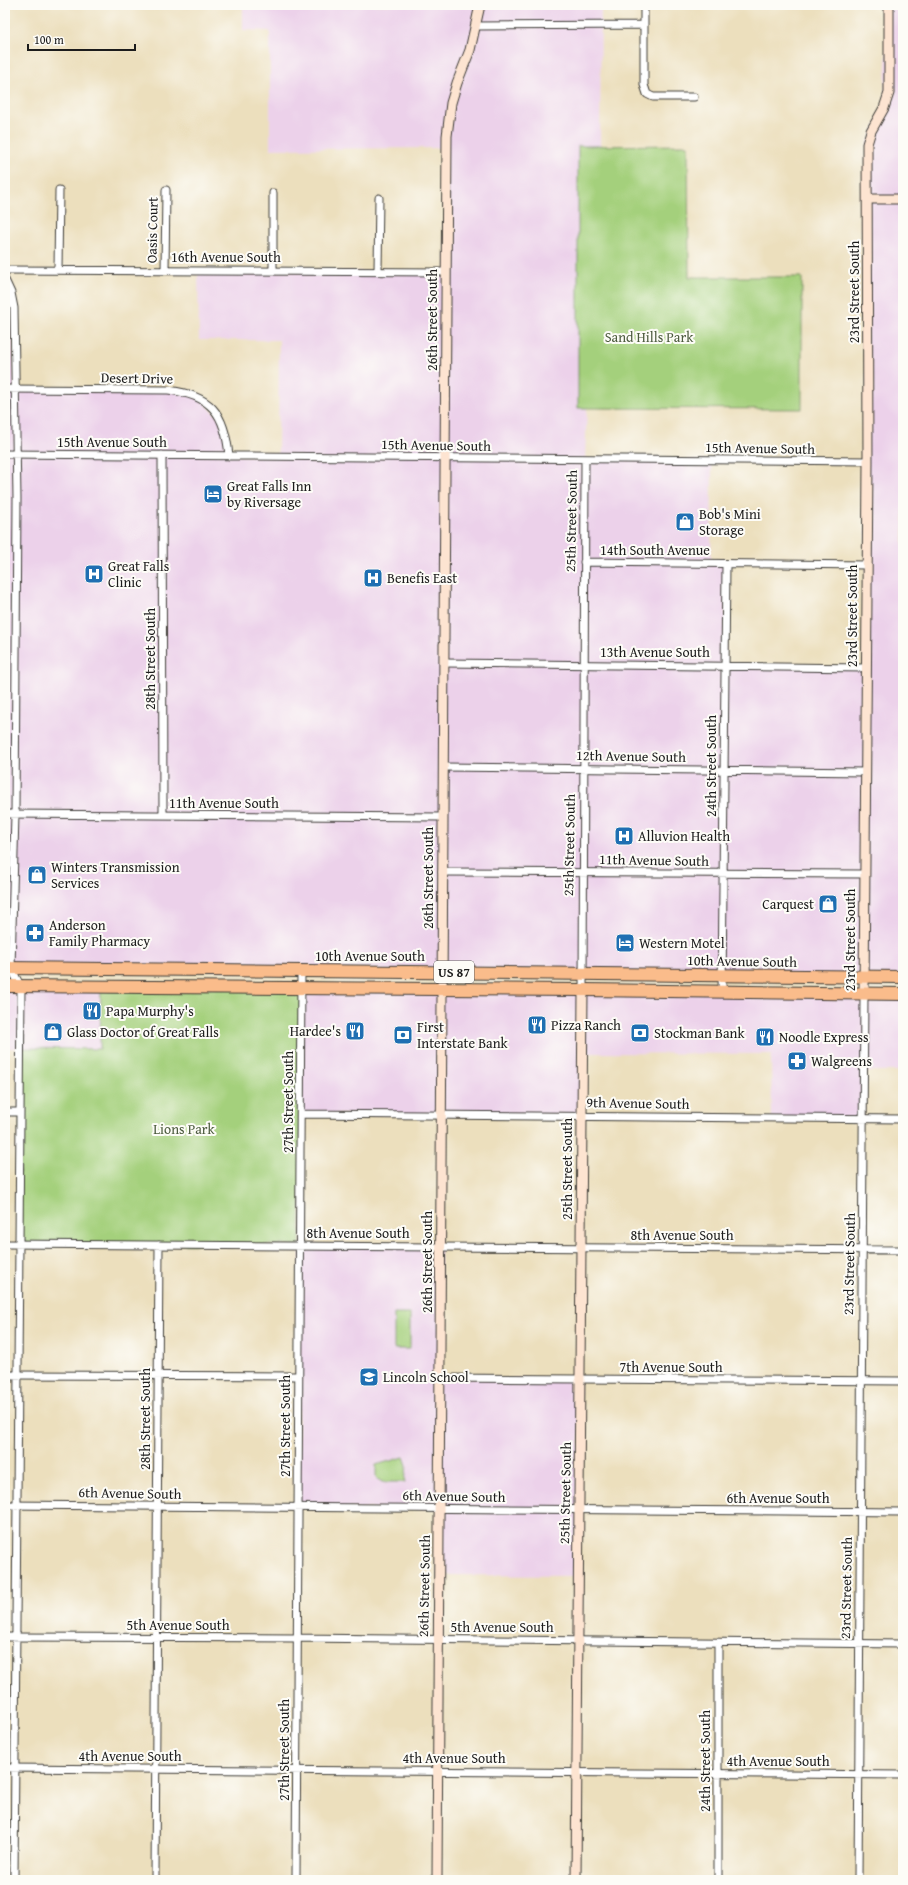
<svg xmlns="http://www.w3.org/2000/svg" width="908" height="1885" viewBox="0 0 908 1885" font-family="'Gentium Book Plus',serif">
<rect width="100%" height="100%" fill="#fdfcf7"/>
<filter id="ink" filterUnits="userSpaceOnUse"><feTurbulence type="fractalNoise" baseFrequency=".025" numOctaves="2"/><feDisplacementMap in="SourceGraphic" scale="8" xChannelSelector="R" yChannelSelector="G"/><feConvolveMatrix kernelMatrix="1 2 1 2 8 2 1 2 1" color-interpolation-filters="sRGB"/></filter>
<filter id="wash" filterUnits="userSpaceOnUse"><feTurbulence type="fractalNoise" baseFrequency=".012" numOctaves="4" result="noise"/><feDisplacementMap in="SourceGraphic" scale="16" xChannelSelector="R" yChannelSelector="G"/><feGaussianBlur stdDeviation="0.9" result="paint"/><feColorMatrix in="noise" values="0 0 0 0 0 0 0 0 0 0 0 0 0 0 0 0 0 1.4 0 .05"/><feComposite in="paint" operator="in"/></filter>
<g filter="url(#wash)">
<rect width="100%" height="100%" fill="#ecdfbd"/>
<!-- built -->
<path fill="#ecd1ea" d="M243,5H601L600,146H578V408H587L585,459L712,460L711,563L726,564L725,666L866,668L867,144L884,108L889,5H903V977L5,968V280L11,293L15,389L168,390L201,398L221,421L229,456H278L279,340H199L198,271L446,272V148L270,149V31L243,30Z
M5,986L101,987L100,1049L5,1048Z
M302,988L903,994V1071H875L864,1073L863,1118H772L771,1054L582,1053V1116L301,1114Z
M300,1245L441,1246L440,1378L580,1380L578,1576L438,1575L439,1509L298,1508Z"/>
<!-- green -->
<path fill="#a4d07c" stroke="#60764c" d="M688,145L689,277H802V409L578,408V146Z
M101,987L302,988L300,1245L19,1244L20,1048L100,1049Z
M394,1314H410V1349H394Z
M404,1457L407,1465L405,1482H382L376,1478V1465Z"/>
</g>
<g filter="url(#ink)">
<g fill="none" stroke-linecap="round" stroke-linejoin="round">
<defs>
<path id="street" d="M644,5V85L647,94L653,97H694
M476,26L644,25
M5,270L446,272
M58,270L59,190
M165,271L166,190
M273,271V193
M378,271L379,198
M5,280L11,293L14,308L17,499L15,814L11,968L21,987L14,1880
M5,389L168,390C211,395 225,413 229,456
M5,454L868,461
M162,455L163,815
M584,562L867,565
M444,663L866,668
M443,767L866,772
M5,814L443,817
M442,872L865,874
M583,990L585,459
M722,993L726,564
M5,1112H19
M301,1114L903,1119
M5,1244L903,1250
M5,1375L298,1376
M440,1378L903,1381
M5,1505L903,1512
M5,1637L298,1638L903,1644
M5,1768L903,1775
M155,1880L159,1245
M296,1880L301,972
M718,1880V1643
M858,1880L864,994"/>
<path id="secondary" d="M868,199H903
M444,640L447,136L451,103L457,83L470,50L480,5
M864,994L868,461L867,144L871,131L884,108L889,93V5
M437,1880L444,644
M576,1880L583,990"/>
<path id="highway" d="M5,968L903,977
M5,986L583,990L903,994"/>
</defs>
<!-- street casing -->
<use href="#street" stroke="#3b3934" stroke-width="9"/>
<!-- secondary casing -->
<use href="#secondary" stroke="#3b3934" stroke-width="11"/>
<!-- highway casing -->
<use href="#highway" stroke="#3b3934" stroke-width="14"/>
<!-- street -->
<use href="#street" stroke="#fff" stroke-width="7"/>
<!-- secondary -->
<use href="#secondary" stroke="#fde4d1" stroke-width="9"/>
<!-- highway -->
<use href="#highway" stroke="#fabc8b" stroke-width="12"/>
</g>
</g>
<!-- icons -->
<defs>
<symbol id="hotel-square" viewBox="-11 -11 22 22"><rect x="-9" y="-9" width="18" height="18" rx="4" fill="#1f6fb2" stroke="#fdfcf7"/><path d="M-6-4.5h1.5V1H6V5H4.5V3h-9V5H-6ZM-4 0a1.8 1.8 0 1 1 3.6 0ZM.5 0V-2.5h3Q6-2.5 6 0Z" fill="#fff"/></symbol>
<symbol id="shop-square" viewBox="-11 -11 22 22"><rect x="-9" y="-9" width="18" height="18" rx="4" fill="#1f6fb2" stroke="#fdfcf7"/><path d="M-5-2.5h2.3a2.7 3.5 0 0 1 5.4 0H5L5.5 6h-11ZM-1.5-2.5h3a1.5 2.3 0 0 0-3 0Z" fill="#fff"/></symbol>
<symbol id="hospital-square" viewBox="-11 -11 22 22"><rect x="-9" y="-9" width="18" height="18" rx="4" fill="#1f6fb2" stroke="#fdfcf7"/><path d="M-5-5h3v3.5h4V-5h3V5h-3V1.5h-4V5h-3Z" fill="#fff"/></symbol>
<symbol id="pharmacy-square" viewBox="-11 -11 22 22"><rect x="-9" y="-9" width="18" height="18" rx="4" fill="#1f6fb2" stroke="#fdfcf7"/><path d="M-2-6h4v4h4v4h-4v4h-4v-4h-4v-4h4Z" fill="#fff"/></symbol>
<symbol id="restaurant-square" viewBox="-11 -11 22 22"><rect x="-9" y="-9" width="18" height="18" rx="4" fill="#1f6fb2" stroke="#fdfcf7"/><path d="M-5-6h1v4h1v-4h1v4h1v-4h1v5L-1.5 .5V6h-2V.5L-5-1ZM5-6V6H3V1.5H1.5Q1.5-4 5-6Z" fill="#fff"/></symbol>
<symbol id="bank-square" viewBox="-11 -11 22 22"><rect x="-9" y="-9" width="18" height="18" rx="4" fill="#1f6fb2" stroke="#fdfcf7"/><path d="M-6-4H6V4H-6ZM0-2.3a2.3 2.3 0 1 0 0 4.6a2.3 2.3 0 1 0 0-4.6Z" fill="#fff"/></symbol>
<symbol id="school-square" viewBox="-11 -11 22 22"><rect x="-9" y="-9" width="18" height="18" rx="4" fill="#1f6fb2" stroke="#fdfcf7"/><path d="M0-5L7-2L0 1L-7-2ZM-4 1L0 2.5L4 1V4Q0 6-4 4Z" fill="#fff"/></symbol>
</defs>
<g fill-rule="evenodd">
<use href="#hotel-square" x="202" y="483" width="22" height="22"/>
<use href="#shop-square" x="674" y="511" width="22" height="22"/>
<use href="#hospital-square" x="83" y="563" width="22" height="22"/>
<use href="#hospital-square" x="362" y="567" width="22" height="22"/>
<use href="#hospital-square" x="613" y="825" width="22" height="22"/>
<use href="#shop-square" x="26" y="864" width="22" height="22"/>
<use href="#shop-square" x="817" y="893" width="22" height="22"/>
<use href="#pharmacy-square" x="24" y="922" width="22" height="22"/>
<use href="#hotel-square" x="614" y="932" width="22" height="22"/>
<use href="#restaurant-square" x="81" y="1000" width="22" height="22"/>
<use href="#restaurant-square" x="526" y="1014" width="22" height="22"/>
<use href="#restaurant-square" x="344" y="1020" width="22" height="22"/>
<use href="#shop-square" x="42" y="1021" width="22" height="22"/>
<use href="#bank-square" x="629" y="1022" width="22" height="22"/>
<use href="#bank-square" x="392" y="1024" width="22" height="22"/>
<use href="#restaurant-square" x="754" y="1026" width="22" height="22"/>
<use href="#pharmacy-square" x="786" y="1050" width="22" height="22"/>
<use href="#school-square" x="358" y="1366" width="22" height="22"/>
</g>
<g text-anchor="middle" stroke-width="4" stroke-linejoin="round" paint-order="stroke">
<!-- shield labels -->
<rect fill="#fdfcf7" stroke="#605f5e" stroke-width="1" x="434" y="961" width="40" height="22" rx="3"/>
<g font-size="13" font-weight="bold" fill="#1c1c1c">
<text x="454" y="977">US 87</text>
</g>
<!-- street labels -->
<g font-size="14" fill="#1c1c1c" stroke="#fdfcf7">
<text transform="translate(152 230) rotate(-89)" y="5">Oasis Court</text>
<text x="226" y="262">16th Avenue South</text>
<text transform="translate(854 292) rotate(-90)" y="5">23rd Street South</text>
<text transform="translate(432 320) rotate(-90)" y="5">26th Street South</text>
<text transform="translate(137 378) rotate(1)" y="5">Desert Drive</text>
<text x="112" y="447">15th Avenue South</text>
<text transform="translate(436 445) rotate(1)" y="5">15th Avenue South</text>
<text transform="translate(760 448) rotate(1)" y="5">15th Avenue South</text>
<text transform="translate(571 521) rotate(-89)" y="5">25th Street South</text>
<text x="655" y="555">14th South Avenue</text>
<text transform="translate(852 616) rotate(-90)" y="5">23rd Street South</text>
<text x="655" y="657">13th Avenue South</text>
<text transform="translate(150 659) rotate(-90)" y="5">28th Street South</text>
<text transform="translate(631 756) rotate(1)" y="5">12th Avenue South</text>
<text transform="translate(711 766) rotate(-90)" y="5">24th Street South</text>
<text x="224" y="808">11th Avenue South</text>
<text transform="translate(569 845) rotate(-89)" y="5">25th Street South</text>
<text transform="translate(654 860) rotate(1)" y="5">11th Avenue South</text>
<text transform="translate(428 878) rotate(-90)" y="5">26th Street South</text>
<text transform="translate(850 940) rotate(-90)" y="5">23rd Street South</text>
<text x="370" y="961">10th Avenue South</text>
<text transform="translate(742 961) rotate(1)" y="5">10th Avenue South</text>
<text transform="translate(288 1102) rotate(-90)" y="5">27th Street South</text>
<text transform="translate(638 1103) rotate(1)" y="5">9th Avenue South</text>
<text transform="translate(567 1169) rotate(-90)" y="5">25th Street South</text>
<text x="358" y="1238">8th Avenue South</text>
<text x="682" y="1240">8th Avenue South</text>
<text transform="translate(427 1262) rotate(-90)" y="5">26th Street South</text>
<text transform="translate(849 1264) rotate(-89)" y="5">23rd Street South</text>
<text x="671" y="1372">7th Avenue South</text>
<text transform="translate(145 1419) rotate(-90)" y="5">28th Street South</text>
<text transform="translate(285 1426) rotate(-90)" y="5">27th Street South</text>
<text transform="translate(130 1493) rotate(1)" y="5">6th Avenue South</text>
<text transform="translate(565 1493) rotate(-89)" y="5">25th Street South</text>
<text transform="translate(454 1496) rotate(1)" y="5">6th Avenue South</text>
<text x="778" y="1503">6th Avenue South</text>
<text transform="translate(424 1586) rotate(-89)" y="5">26th Street South</text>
<text transform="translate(846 1588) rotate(-89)" y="5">23rd Street South</text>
<text x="178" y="1630">5th Avenue South</text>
<text x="502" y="1632">5th Avenue South</text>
<text transform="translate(284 1750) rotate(-90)" y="5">27th Street South</text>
<text x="130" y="1761">4th Avenue South</text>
<text x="454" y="1763">4th Avenue South</text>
<text transform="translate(705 1761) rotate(-90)" y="5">24th Street South</text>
<text x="778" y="1766">4th Avenue South</text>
</g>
<!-- park labels -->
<g font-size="14" fill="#4c5b3e" stroke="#fdfcf7">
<text x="649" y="342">Sand Hills Park</text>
<text x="184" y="1134">Lions Park</text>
</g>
<!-- poi labels -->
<g font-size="14" fill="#1c1c1c" stroke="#fdfcf7" text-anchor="start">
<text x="227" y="491">Great Falls Inn<tspan x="227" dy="16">by Riversage</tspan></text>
<text x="699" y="519">Bob's Mini<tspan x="699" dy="16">Storage</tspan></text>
<text x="108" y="571">Great Falls<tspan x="108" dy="16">Clinic</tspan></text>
<text x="387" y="583">Benefis East</text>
<text x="638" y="841">Alluvion Health</text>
<text x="51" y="872">Winters Transmission<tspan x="51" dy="16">Services</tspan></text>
<text x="814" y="909" text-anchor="end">Carquest</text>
<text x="49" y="930">Anderson<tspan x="49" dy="16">Family Pharmacy</tspan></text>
<text x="639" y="948">Western Motel</text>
<text x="106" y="1016">Papa Murphy's</text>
<text x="551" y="1030">Pizza Ranch</text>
<text x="417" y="1032">First<tspan x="417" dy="16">Interstate Bank</tspan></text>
<text x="341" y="1036" text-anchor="end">Hardee's</text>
<text x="67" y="1037">Glass Doctor of Great Falls</text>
<text x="654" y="1038">Stockman Bank</text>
<text x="779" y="1042">Noodle Express</text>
<text x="811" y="1066">Walgreens</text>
<text x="383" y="1382">Lincoln School</text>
</g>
</g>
<!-- margin -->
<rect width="908" height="1885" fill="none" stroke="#fdfcf7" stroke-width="20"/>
<!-- scale -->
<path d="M28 44v6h107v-6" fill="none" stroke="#1c1c1c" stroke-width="2"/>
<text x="34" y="44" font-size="12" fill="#1c1c1c" stroke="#fdfcf7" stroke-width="3" paint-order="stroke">100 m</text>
</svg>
